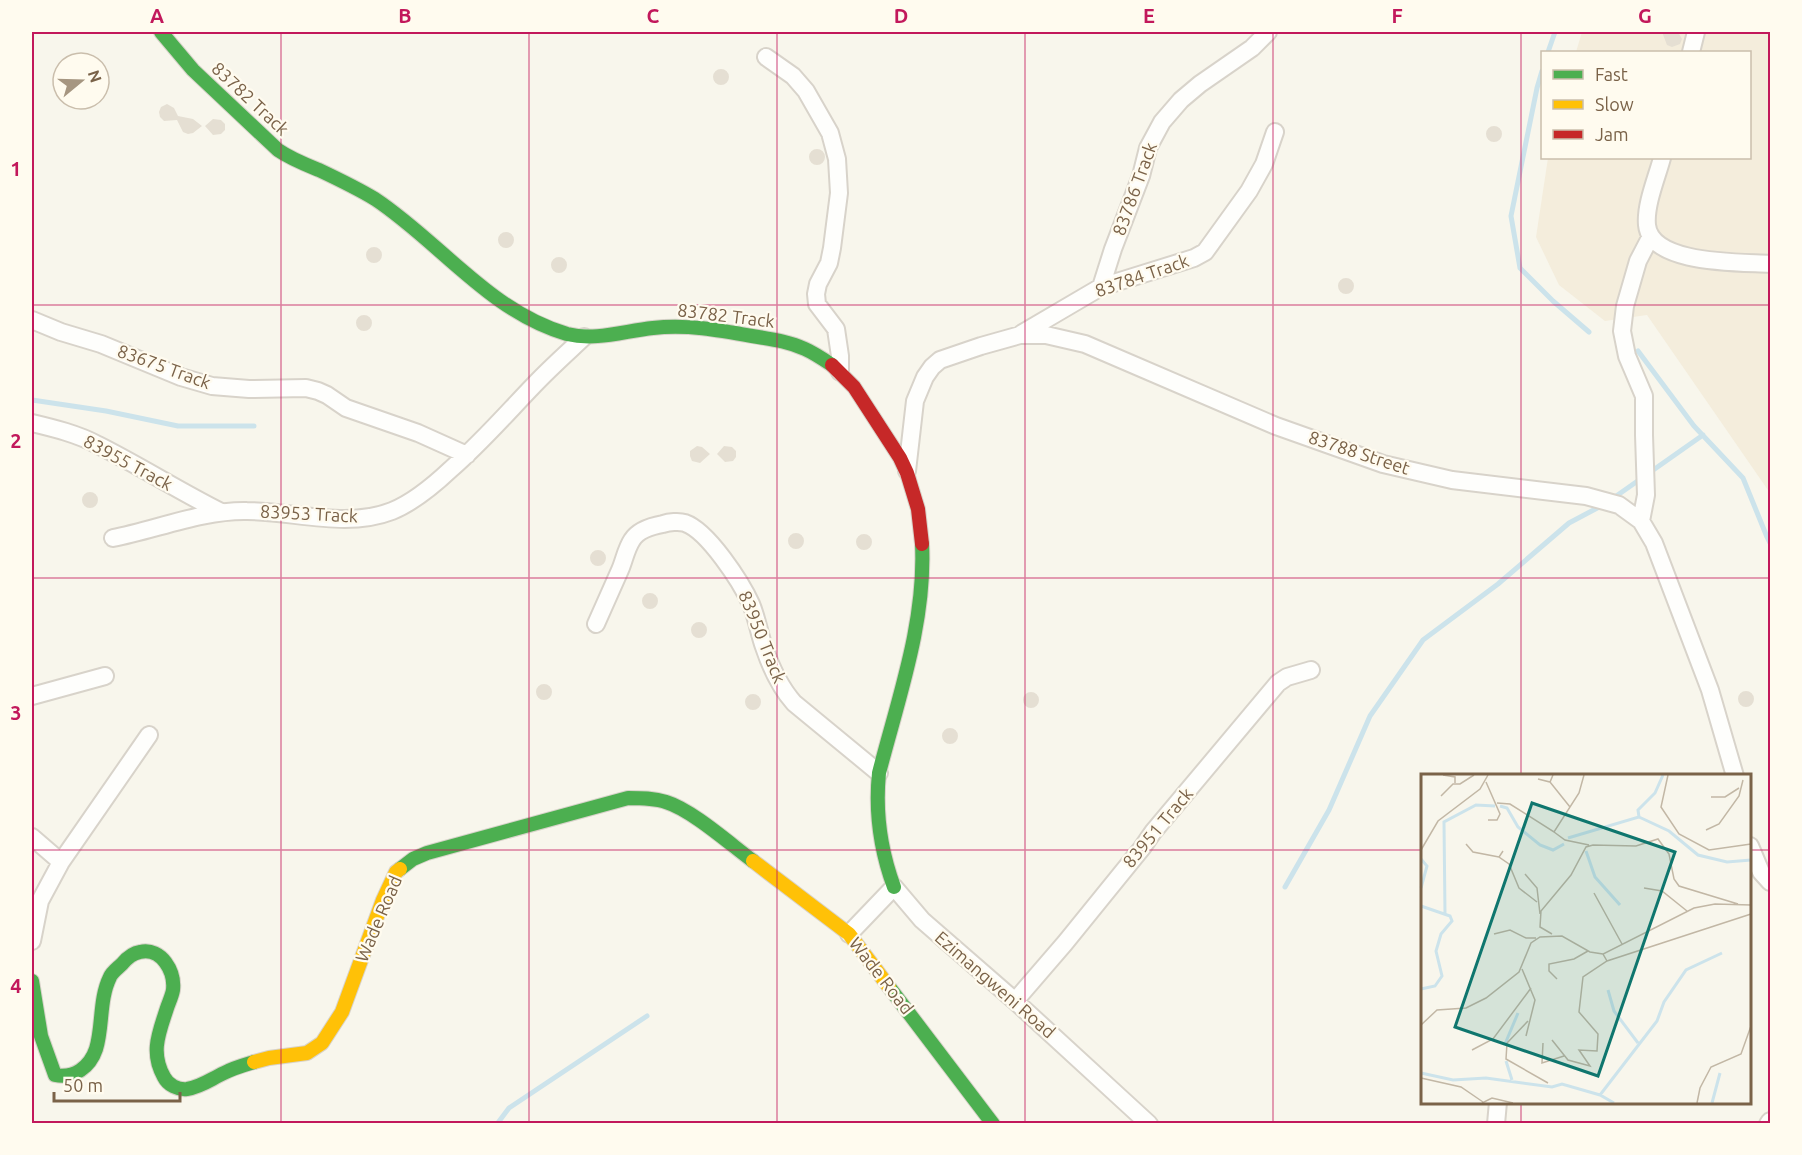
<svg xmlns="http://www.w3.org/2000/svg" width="1802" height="1155" viewBox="0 0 1802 1155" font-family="Ubuntu,sans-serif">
<rect width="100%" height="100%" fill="#f8f6ec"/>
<!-- residential -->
<path fill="#f4eddc" d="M1582,32H1770V493L1647,315L1605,321L1559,285L1536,237L1548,158H1750V52H1576Z"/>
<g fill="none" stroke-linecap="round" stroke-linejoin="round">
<!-- stream -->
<path stroke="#cce3eb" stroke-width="5" d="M1548,52L1555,32
M1542,71L1537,88L1511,216L1520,268L1553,301L1589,332
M1638,351L1694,426L1743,478L1767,537L1770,543
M32,400L106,411L178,426H254
M1612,499L1703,435
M1285,887L1329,810L1370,716L1423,640L1498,584L1569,523L1601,506
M497,1124L509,1108L647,1016"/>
</g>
<!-- building -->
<path fill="#e5dfd3" d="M1662,32H1678L1682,39L1680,44L1672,47L1667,45Z
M713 77a8 8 0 1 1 16 0a8 8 0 1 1-16 0Z
M167,104L174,108L178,116L193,119L202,126L193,133L188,134L183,132L177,120L164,121L160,117L159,112L161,107Z
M213,119L221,120L225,124V130L221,134L213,135L205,126Z
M1486 134a8 8 0 1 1 16 0a8 8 0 1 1-16 0Z
M809 157a8 8 0 1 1 16 0a8 8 0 1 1-16 0Z
M498 240a8 8 0 1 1 16 0a8 8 0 1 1-16 0Z
M366 255a8 8 0 1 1 16 0a8 8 0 1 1-16 0Z
M551 265a8 8 0 1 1 16 0a8 8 0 1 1-16 0Z
M1338 286a8 8 0 1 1 16 0a8 8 0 1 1-16 0Z
M356 323a8 8 0 1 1 16 0a8 8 0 1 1-16 0Z
M697,446L702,447L710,454L700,463L692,461L690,456V451Z
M724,446L732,447L736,451V457L733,461L725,462L717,454Z
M82 500a8 8 0 1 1 16 0a8 8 0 1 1-16 0Z
M788 541a8 8 0 1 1 16 0a8 8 0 1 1-16 0Z
M856 542a8 8 0 1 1 16 0a8 8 0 1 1-16 0Z
M590 558a8 8 0 1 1 16 0a8 8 0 1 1-16 0Z
M642 601a8 8 0 1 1 16 0a8 8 0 1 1-16 0Z
M691 630a8 8 0 1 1 16 0a8 8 0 1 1-16 0Z
M536 692a8 8 0 1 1 16 0a8 8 0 1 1-16 0Z
M1738 699a8 8 0 1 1 16 0a8 8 0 1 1-16 0Z
M1023 700a8 8 0 1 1 16 0a8 8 0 1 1-16 0Z
M745 702a8 8 0 1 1 16 0a8 8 0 1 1-16 0Z
M942 736a8 8 0 1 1 16 0a8 8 0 1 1-16 0Z"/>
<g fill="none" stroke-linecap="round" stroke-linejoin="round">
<defs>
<path id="street" d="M1691,52L1696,32
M766,57L793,76L806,91L830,133L837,159L839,193L832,248L829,263L818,284L816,294L817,304L836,329L840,356V372
M1662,158C1657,177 1645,205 1647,225C1651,265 1741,262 1770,264
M1101,287L1113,249L1141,176L1148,148L1162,122L1181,100L1200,84L1252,48L1268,32
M32,320L61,332L101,344L181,377L212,386L249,389L306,388L318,391L327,395L346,408L418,433L467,455
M1021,334L1101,287L1194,258L1205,252L1249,191L1264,164L1275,132
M32,423C53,428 78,434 98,445C140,466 179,491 221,512
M907,471L915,401L925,377L932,367L940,360L981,346L1020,335H1046L1085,344L1276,426L1383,464L1452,480L1586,496L1619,505L1641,521L1654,543L1710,690L1735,776
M1641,521L1646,495L1644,435V396L1627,356L1622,331L1625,306L1638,261L1651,236
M113,538C155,530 203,510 247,511C294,511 346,529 392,511C414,502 433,486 451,469C481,443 507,413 534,385C550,368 567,353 584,337
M596,624C604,606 612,588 620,570C624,561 626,549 632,540C638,530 652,526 663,524C669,522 679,521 685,523C708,531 741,582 751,604C757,618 759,633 764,647C771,668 780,687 794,703L879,773
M32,696L105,676
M32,837L61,862
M1750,846L1761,872L1770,882
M849,934L894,887L922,920L1015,1001L1149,1124
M32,941L40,901L61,862L149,735
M1015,1001L1065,943L1142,848L1153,832L1278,683L1287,677L1311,670
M1496,1124L1498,1102
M1768,1124L1770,1121"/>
<path id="fast" d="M161,32L193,70L278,150C291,159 304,164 319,170C338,179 357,188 375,199C440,242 490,312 567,334C596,341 624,331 653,328C686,324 719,330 752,336C770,339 788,341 805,349C814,353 823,359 832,365
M400,869L413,859L427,853L628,798C641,798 654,798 666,802C692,810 730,844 753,861
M894,887C880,849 875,813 879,773C898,699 926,622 922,544
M32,981L41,1036L55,1075C74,1079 90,1067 96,1049C103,1027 99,999 110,977C112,972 118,968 122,964C127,958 132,953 140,952C162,947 175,972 173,990C172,996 169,1002 167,1008C159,1033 150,1052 164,1077C168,1085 178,1090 187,1089C201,1087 211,1079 224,1073C233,1068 244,1065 254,1062
M889,987L993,1124"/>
<path id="slow" d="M753,861L849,934L889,987
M254,1062L269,1058L307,1053L322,1043L342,1012L383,900L396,872L400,869"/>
<path id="jam" d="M832,365L854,387L900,458L907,473L918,509L922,544"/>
</defs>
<!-- street casing -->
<use href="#street" stroke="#d8d3ca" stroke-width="20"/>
<!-- fast casing -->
<use href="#fast" stroke="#d8d3ca" stroke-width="16"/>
<!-- slow casing -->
<use href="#slow" stroke="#d8d3ca" stroke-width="16"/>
<!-- jam casing -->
<use href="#jam" stroke="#d8d3ca" stroke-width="16"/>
<!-- street -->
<use href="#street" stroke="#fefefc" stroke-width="16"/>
<!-- fast -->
<use href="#fast" stroke="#4caf50" stroke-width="14"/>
<!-- slow -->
<use href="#slow" stroke="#ffc107" stroke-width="14"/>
<!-- jam -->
<use href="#jam" stroke="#c62828" stroke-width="14"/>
</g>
<!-- grid -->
<path fill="none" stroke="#c2185b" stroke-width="1.5" stroke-opacity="0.55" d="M281,32V1124M529,32V1124M777,32V1124M1025,32V1124M1273,32V1124M1521,32V776M32,305H1770M32,578H1770M32,850H1422M1750,850H1770M1521,1102V1124"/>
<g text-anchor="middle" stroke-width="4.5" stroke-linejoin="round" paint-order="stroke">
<!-- street labels -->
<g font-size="18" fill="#7a6248" stroke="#fffbef">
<text transform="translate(250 99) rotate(43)" y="6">83782 Track</text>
<text transform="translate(1135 189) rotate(-70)" y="6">83786 Track</text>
<text transform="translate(1142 276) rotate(-19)" y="6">83784 Track</text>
<text transform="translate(726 316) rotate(7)" y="6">83782 Track</text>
<text transform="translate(164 367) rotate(20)" y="6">83675 Track</text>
<text transform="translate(1359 453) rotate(18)" y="6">83788 Street</text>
<text transform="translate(128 463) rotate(28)" y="6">83955 Track</text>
<text transform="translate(309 514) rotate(3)" y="6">83953 Track</text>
<text transform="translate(762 637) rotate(68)" y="6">83950 Track</text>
<text transform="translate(1158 828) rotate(-50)" y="6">83951 Track</text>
<text transform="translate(379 919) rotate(-67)" y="6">Wade Road</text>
<text transform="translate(881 976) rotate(52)" y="6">Wade Road</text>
<text transform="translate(995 985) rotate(41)" y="6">Ezimangweni Road</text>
</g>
</g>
<!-- overview -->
<g transform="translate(1421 774)">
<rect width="330" height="330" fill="#f8f6ec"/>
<path fill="none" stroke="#cce3eb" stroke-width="3" d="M79,32L86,34L97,53L119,71L132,76L143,70M218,43L248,57L277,81L306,88L330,86M147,64L218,43L217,36L234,19L242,1M165,77L174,103L199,131M0,85L6,92L0,114M0,132L29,142L31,147L20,160L15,177L21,202L14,212L0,215M24,140L23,48L55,31L74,32M187,216L193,237L217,269M84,270L97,239M85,287L91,306M0,299L32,306L65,304L131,313L141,310L179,321L193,329M179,321L236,247L243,228L265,196L301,179M291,329L299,299"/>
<path fill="none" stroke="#c2b7a5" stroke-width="1.5" d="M22,1L34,3V9M247,1L240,33L258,60L288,76L330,70M117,5L129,8L132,1M65,8L79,40L76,46H67M129,8L149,33M20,22L32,10H39L53,1M290,23H304L318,14M76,29L89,30L133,58L158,19L163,1M285,56L298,50L318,22L322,6M133,58L144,66L168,71M45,70L52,78L78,83M0,76L17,47L59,15L67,1M82,77L78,83L88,90L98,114L116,128M104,100L116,114L119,140M223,114L241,117L266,137M173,119L201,170M73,160L89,156L105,164H115M131,160L119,153L120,137L150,101L165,73L172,71L215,72L237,65L248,80L253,105L258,112L317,130M186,187L182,180L273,134L294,130L330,131M101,195L114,226L105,262M136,205L128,197V190L153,185L167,177M107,247L86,269L85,285L127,309M0,251L16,236L45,234L65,224L98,198L110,169L119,163L141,162L169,178L182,180M131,266L147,286L169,292L158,276L176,277L177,260L158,238L162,203L186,187L330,140M122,269L121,289L143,282M51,276L72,265L110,214M0,304L40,313L62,328M61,329L71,324L92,329M276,329L279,314L290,293L320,280L330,252"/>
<path fill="#0f766e" fill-opacity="0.15" stroke="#0f766e" stroke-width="3" d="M111,29L254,78L177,302L34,253Z"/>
<rect width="330" height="330" fill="none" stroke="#7a6248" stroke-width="3"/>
</g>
<!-- border -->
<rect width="1802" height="1155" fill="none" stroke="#fffbef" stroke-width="66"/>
<!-- legend -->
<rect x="1541" y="51" width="210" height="108" fill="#fffbef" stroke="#cabeac" stroke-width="1.5"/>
<rect x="1553" y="70" width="30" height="9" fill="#4caf50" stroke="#cabeac" stroke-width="1.5"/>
<text x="1595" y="81" font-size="18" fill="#7a6248">Fast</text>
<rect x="1553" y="100" width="30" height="9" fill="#ffc107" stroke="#cabeac" stroke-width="1.5"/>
<text x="1595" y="111" font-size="18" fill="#7a6248">Slow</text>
<rect x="1553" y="130" width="30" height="9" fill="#c62828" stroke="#cabeac" stroke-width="1.5"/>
<text x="1595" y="141" font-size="18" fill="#7a6248">Jam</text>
<!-- north arrow -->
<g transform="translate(81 81) rotate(71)"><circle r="28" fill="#fffbef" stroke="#cabeac" stroke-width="1.5"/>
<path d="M0-4.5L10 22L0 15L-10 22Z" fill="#a69681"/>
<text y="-9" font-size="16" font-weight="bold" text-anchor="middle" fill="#7a6248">N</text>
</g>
<!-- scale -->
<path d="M54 1092v9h126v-9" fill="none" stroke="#7a6248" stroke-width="3"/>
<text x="63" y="1092" font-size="18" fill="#7a6248" stroke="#fffbef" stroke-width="4.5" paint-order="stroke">50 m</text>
<rect x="33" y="33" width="1736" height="1089" fill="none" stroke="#c2185b" stroke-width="2"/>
<g font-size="20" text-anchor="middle" font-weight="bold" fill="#c2185b">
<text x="157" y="23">A</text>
<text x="405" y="23">B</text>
<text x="653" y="23">C</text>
<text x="901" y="23">D</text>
<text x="1149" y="23">E</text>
<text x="1397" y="23">F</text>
<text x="1645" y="23">G</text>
<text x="16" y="176">1</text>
<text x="16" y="448">2</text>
<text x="16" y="720">3</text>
<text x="16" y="993">4</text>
</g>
</svg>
